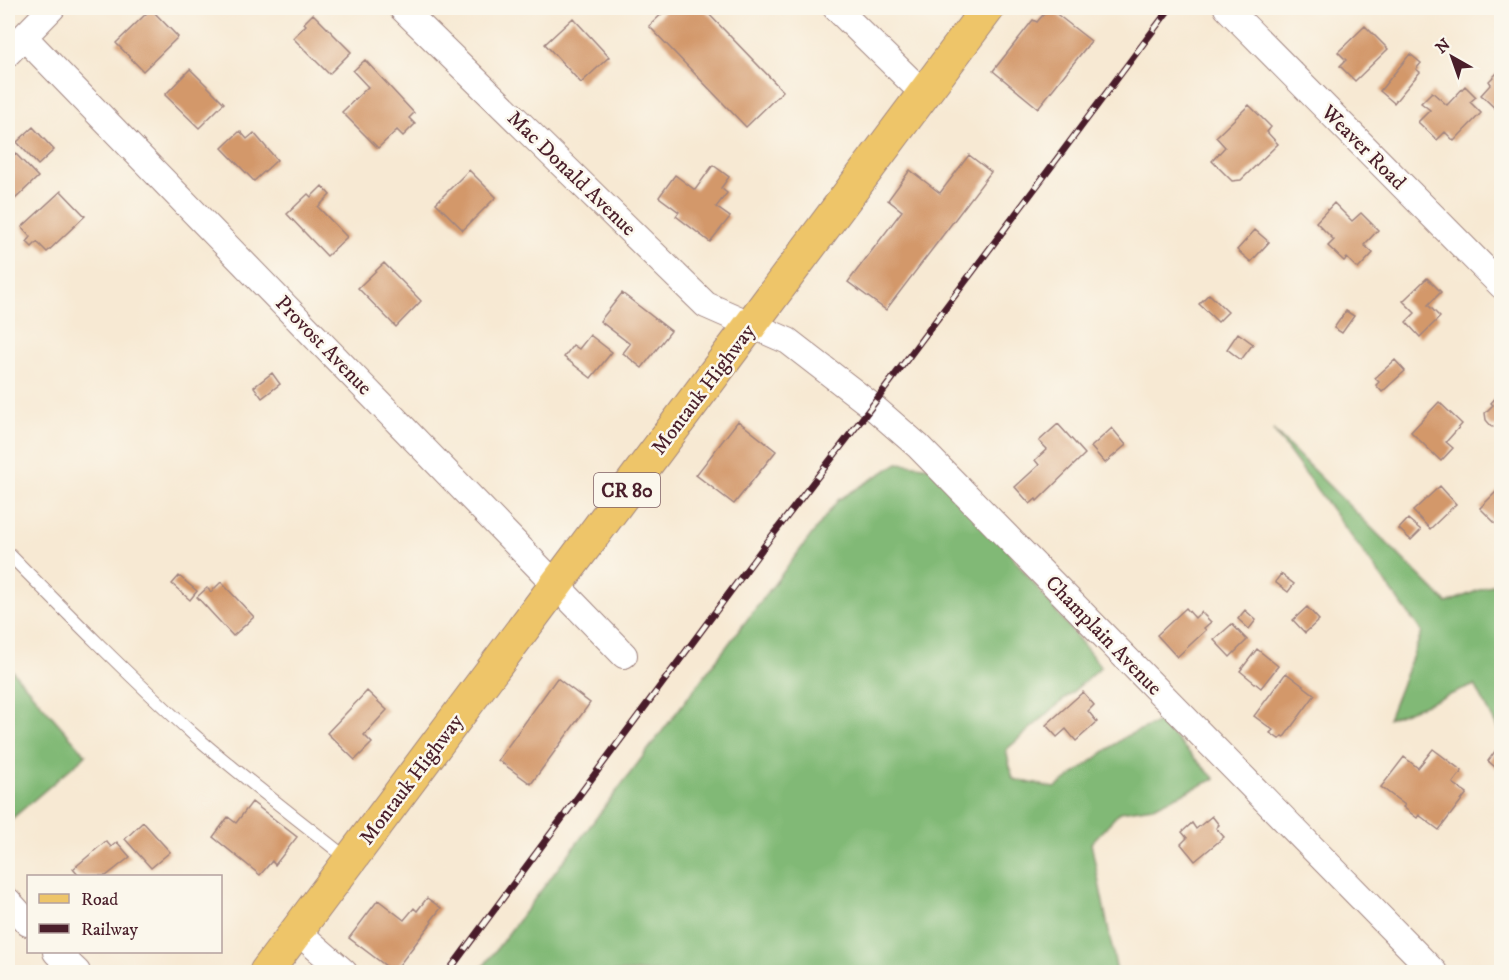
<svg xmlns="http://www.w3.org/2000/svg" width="1509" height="980" viewBox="0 0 1509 980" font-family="'IM FELL DW Pica',serif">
<rect width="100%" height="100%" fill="#fbf7ec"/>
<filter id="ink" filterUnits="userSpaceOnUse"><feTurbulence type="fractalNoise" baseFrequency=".0167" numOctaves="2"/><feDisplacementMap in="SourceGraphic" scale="12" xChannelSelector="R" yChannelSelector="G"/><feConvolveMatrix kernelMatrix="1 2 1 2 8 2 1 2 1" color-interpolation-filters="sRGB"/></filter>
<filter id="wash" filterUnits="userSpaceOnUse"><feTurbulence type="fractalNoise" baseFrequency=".008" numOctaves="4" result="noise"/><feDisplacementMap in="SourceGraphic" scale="24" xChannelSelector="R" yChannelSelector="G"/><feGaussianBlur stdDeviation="1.35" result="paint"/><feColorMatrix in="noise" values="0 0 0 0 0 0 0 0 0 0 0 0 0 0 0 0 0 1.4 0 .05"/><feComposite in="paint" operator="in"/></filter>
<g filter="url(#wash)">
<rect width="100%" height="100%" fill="#f7e9d3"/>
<!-- forest -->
<path fill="#81b976" stroke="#666c50" stroke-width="1.5" d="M1273,430L1447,603L1501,581V643L1498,651L1502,655L1501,735L1475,685L1388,719L1422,632Z
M898,463L941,468L1101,667L1006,750L1013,779L1055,788L1126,736L1159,722L1215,779L1153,807L1120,812L1091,843L1117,972H479L838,500Z
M8,666L86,755L8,822Z"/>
<g id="blocks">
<!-- building -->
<path fill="#d3986b" d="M668,8H703L783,91L746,127L649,26Z
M1049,8L1091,41L1038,108L993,71L1033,20L1037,22Z
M151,9L178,37L143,71L116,43Z
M313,14L351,52L329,74L293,38L306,25L304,23Z
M573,18L609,57L581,83L545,44Z
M1365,26L1388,49L1355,81L1340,66L1346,60L1338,52Z
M1410,54L1421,63L1416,69L1420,72L1394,103L1380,91Z
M365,60L414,113L409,118L415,124L403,136L397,130L378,148L342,112L368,87L353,71Z
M190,69L224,103L199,128L165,95Z
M1499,71L1502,74V115L1481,95L1491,84L1489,81Z
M1465,86L1476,97L1470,102L1481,113L1454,141L1445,132L1437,140L1418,122L1430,110L1421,103L1432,92L1447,105Z
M1249,105L1271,127L1267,132L1278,144L1241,180L1232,181L1212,161L1225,147L1216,137Z
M33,127L54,150L38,165L17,142Z
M240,131L247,139L254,133L277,160L254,181L222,148Z
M15,153L38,177L15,199L8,193V160Z
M969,155L991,172L886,310L848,282L902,211L888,200L910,170L940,193Z
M713,165L729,177L721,188L727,193L716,207L730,217L710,242L676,216L679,212L659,197L675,175L695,190Z
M469,170L496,197L463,230L436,203Z
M322,186L330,195L318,207L347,237L327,256L287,214L308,194L311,197Z
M61,191L85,216L47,252L37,242L32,247L27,242L31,237L22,227Z
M1334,203L1352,221L1361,213L1378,230L1364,245L1373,253L1358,269L1347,258L1344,261L1328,246L1334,240L1316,222Z
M1255,230L1269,242L1251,262L1237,250Z
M384,263L421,301L396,327L358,288Z
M1427,278L1441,292L1428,305L1440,317L1420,337L1406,322L1415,313L1403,301Z
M622,293L671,331L642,368L623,353L630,344L600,321Z
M1209,294L1228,312L1218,322L1199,304Z
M1346,311L1354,316L1342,333L1334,328Z
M1238,333L1253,344L1241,360L1227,349Z
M590,335L612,352L591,378L564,357L573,345L579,349Z
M1395,360L1405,371L1382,392L1376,385L1379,382L1375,378Z
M272,373L280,384L262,398L254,387Z
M1502,391V425L1492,427L1486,420L1485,413L1493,405L1491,403Z
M1439,402L1462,424L1446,442L1453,448L1441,461L1411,432Z
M738,421L776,451L734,504L696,475Z
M1058,424L1085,454L1037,501L1036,499L1030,504L1015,487L1039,465L1035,460L1047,449L1039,441Z
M1112,428L1126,445L1105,463L1091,447Z
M1440,486L1456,504L1430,529L1413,511Z
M1500,488L1502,522L1498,526L1480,508Z
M1408,519L1421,530L1411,540L1399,529Z
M1281,574L1294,584L1288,592L1275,582Z
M179,576L197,591L190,600L172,584Z
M221,582L254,617L233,636L197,597L207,588L211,592Z
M1307,607L1319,620L1305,633L1293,620Z
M1186,608L1195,618L1201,612L1211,622L1204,628L1206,630L1177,657L1157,635Z
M1245,610L1256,620L1249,629L1238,619Z
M1232,624L1247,640L1230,657L1214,640Z
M1257,649L1278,666L1261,688L1240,671Z
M1286,673L1315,695L1284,737L1282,736L1279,739L1270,733L1273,730L1254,716Z
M557,678L590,703L531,784L498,760Z
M367,691L387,710L364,735L372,743L355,760L327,733Z
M1083,692L1094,705L1088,711L1097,722L1076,741L1066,729L1057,737L1046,725Z
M1498,747L1502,750L1500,771L1488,761Z
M1433,749L1462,771L1453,783L1467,793L1439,830L1419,815L1417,818L1403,807L1405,805L1381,787L1404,757L1418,768Z
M252,802L297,837L275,865L272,861L260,875L213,837L228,817L236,823Z
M1212,816L1219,825L1216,828L1224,837L1195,861L1181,844L1187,838L1182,832L1192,823L1196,829Z
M143,822L170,852L151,868L125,839Z
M106,841L111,847L117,842L130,857L106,876H79L73,869Z
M427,898L441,908L431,921L432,922L394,972L349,938L378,900L404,920L414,908L417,911Z"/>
</g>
</g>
<g filter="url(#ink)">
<use href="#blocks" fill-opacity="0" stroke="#a0847f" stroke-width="1.5"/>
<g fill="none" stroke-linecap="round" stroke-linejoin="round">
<defs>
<path id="lane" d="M8,553C68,614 129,676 193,734C243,778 297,818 349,860"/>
<path id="street" d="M402,8L706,305L788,341L872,406L918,446L1434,972
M836,8L923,93
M1227,8L1502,286
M24,37L624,655
M8,53L52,8
M8,901L28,923
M297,931L344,972
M56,952L77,972"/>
<path id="primary" d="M266,972L988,8"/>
</defs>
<!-- lane casing -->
<use href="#lane" stroke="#a0847f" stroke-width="14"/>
<!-- street casing -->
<use href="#street" stroke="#a0847f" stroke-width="28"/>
<!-- primary casing -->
<use href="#primary" stroke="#a0847f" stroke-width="35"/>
<!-- lane -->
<use href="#lane" stroke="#fff" stroke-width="12"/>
<!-- street -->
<use href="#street" stroke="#fff" stroke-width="26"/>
<!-- primary -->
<use href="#primary" stroke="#eec569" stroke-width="33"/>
<defs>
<path id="rail" d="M448,972L765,545L872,406L1170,8"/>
</defs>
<!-- rail casing -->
<use href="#rail" stroke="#4a1f2b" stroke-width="7"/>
<!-- rail -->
<use href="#rail" stroke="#fbf7ec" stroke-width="4.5" stroke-dasharray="14" stroke-linecap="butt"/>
</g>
</g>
<g text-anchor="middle" stroke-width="5" stroke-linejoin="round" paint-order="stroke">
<!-- shield labels -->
<rect fill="#fbf7ec" stroke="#7f6065" stroke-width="1.5" x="594" y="473" width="66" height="34" rx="4.5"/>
<g font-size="20" font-weight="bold" fill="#4a1f2b">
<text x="627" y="497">CR 80</text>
</g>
<!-- street labels -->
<g font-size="21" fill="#4a1f2b" stroke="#fbf7ec">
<text transform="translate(1364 147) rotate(45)" y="7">Weaver Road</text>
<text transform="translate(572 173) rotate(44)" y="7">Mac Donald Avenue</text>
<text transform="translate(324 345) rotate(46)" y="7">Provost Avenue</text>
<text transform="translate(703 389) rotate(-53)" y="7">Montauk Highway</text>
<text transform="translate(1104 635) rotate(46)" y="7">Champlain Avenue</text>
<text transform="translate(411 779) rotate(-53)" y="7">Montauk Highway</text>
</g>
</g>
<!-- margin -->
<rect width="1509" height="980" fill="none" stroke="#fbf7ec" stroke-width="30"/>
<!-- legend -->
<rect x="27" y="875" width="195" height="78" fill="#fbf7ec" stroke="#b4a19f" stroke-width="1.5"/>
<rect x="39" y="894" width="30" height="9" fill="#eec569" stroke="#b4a19f" stroke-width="1.5"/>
<text x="81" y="905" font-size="18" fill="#4a1f2b">Road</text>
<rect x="39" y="924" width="30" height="9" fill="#4a1f2b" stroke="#b4a19f" stroke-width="1.5"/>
<text x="81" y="935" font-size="18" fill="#4a1f2b">Railway</text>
<!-- north arrow -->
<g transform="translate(1452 57) rotate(320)" stroke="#fbf7ec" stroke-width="4.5" paint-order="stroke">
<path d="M0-4.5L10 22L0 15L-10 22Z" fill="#4a1f2b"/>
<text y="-9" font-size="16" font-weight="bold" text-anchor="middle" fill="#4a1f2b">N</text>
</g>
</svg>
